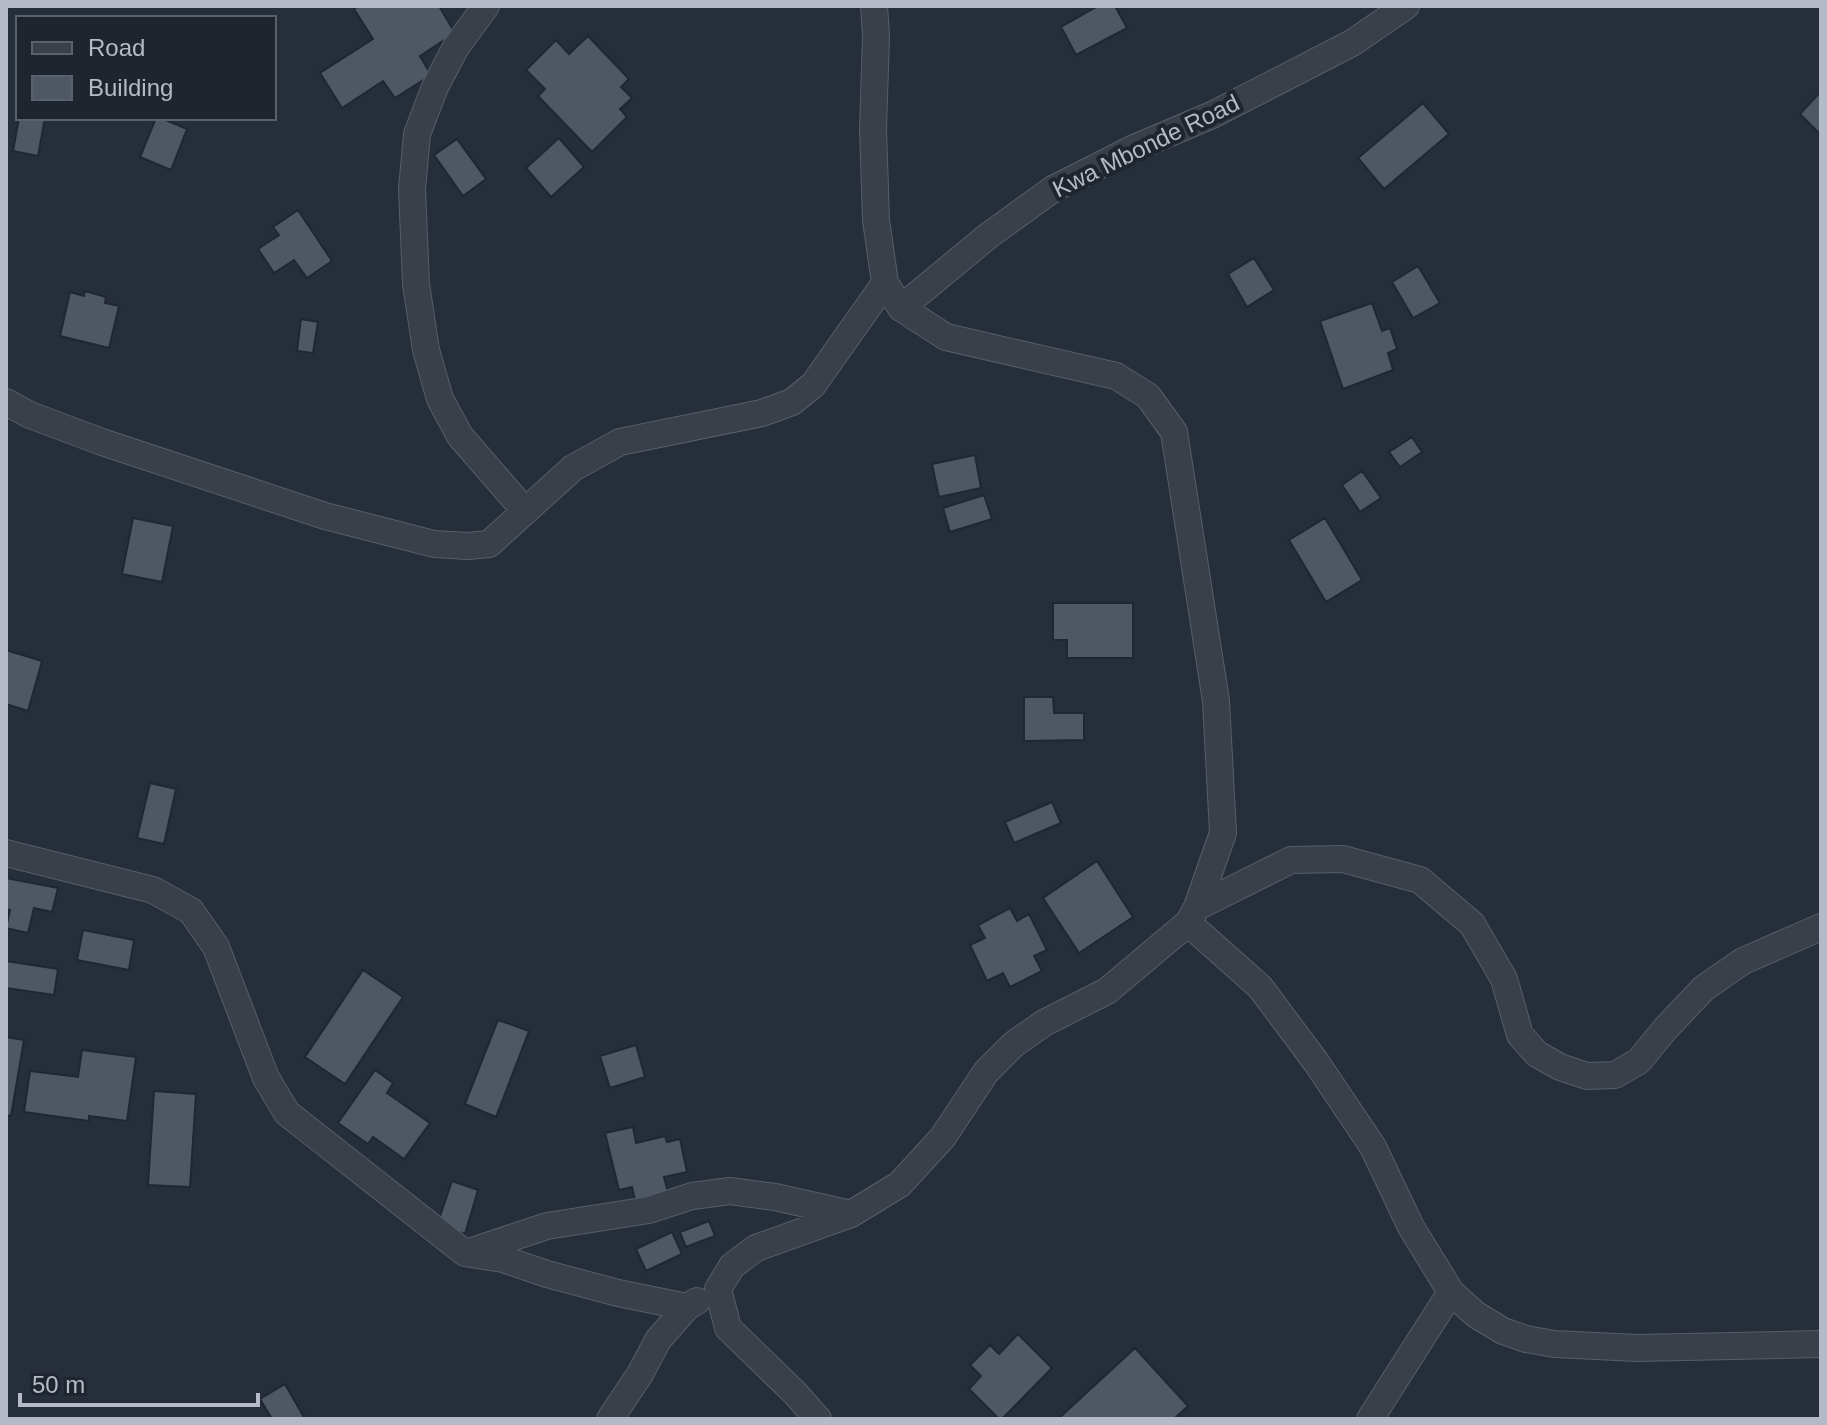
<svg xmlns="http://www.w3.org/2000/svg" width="1827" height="1425" viewBox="0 0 1827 1425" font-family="Helvetica,sans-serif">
<rect width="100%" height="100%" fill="#262e3a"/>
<!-- building -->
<path fill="#4e5865" stroke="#202731" stroke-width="2" d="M359,6H439L455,33L420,56L431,75L395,98L383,81L342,108L320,73L373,39L354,9Z
M1098,6H1115L1127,28L1076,55L1061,27Z
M588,36L629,79L621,87L632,98L620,109L627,117L592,152L538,96L545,89L526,70L556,40L569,54Z
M1821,91V135L1800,114Z
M1423,103L1449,134L1384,189L1358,158Z
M19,118H45L38,156L13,151Z
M156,118H161L187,129L171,170L140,157Z
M559,138L584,167L551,197L526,168Z
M457,139L486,179L463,196L434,155Z
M298,210L332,261L307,278L294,260L274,273L258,249L279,235L273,227Z
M1254,258L1274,290L1247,307L1228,274Z
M1418,266L1440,303L1413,318L1392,282Z
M85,291L106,297L105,303L119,306L109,348L60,336L70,292L84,296Z
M1372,303L1382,331L1390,328L1397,349L1388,353L1393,370L1343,389L1320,321Z
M301,319L318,322L313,353L297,351Z
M1412,437L1422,452L1400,467L1389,452Z
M975,455L981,488L939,497L932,464Z
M1362,471L1381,498L1360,512L1342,485Z
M984,495L992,519L950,532L943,508Z
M133,518L173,526L162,582L122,574Z
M1325,518L1362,580L1326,602L1289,540Z
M1053,603H1133V658H1067V640H1053Z
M6,650L42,661L28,711L6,704Z
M1024,697H1053L1054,713H1084V740L1024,741Z
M150,783L176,789L164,844L137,838Z
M1052,802L1061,823L1014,843L1005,822Z
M1097,861L1133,917L1079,953L1043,898Z
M6,878L58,888L52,912L34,908L28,933L6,928L10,910L6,909Z
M1010,908L1017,921L1029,914L1047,950L1034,956L1042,971L1010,987L1003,973L987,981L970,945L985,938L978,925Z
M83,930L134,940L129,970L77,960Z
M6,961L58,969L54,995L6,988Z
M363,970L403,997L345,1084L305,1057Z
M498,1020L529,1031L496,1117L465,1104Z
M6,1037L24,1040L11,1116L6,1115Z
M636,1045L645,1077L610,1088L600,1056Z
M82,1050L136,1057L127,1121L89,1116V1121L24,1112L30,1071L78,1077Z
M375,1070L393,1083L387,1093L430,1123L404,1159L373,1137L368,1144L338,1123Z
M154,1091L196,1094L190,1187L148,1185Z
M633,1127L636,1143L665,1136L667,1142L680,1139L687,1172L664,1177L668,1192L635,1200L632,1187L619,1190L605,1133Z
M452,1181L478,1190L465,1234L437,1225Z
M709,1221L715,1236L686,1247L680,1232Z
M672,1232L682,1254L646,1271L636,1249Z
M1018,1334L1052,1368L1002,1419H999L969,1389L981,1376L970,1365L990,1345L999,1354Z
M1135,1348L1188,1406L1174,1419H1058Z
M285,1384L305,1419H272L260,1399Z"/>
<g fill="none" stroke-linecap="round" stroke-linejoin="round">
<defs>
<path id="minor" d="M486,6L456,47L435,87L417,134L412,189L416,284L426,350L440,399L460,436L525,511
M901,308L988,236L1053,189L1132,149L1212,115L1352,43L1406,6
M6,402L30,415L102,442L325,516L434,544L468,546L489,544L573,468L620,442L762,413L792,402L813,385L885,283
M6,853L153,890L191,911L216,947L266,1078L287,1113L465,1253L503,1259L547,1274L618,1293L687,1307
M1197,907L1291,860L1343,859L1420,880L1472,924L1504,979L1520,1035L1537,1054L1560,1067L1587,1076L1615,1075L1639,1061L1666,1028L1704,988L1743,961L1821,927
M1188,923L1260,987L1316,1062L1373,1147L1411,1227L1451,1292L1475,1314L1503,1331L1526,1339L1554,1344L1637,1348L1821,1344
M469,1252L547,1226L649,1210L692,1196L730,1191L775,1197L851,1214
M610,1419L640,1374L658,1340L687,1307L697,1301
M818,1419L795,1393L728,1328L718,1289L732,1266L756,1248L851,1214L900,1184L943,1137L986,1072L1014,1044L1044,1023L1107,991L1188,923L1197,907L1223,833L1216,701L1174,432L1148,396L1116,376L946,337L901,308L885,283L876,220L873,129L876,36L874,6
M1370,1419L1451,1292"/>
</defs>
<!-- minor casing -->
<use href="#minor" stroke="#575e68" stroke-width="28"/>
<!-- minor -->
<use href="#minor" stroke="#39404a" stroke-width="26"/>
</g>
<g text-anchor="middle" stroke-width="8" stroke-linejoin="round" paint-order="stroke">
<!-- street labels -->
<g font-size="24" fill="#b5bbc6" stroke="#1e252f">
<text transform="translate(1146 146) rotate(-26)" y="8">Kwa Mbonde Road</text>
</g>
</g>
<!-- border -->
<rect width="1827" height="1425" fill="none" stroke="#b5bbc6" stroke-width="16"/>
<!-- legend -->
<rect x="16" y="16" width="260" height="104" fill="#1e252f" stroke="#5a616b" stroke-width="2"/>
<rect x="32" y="42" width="40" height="12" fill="#39404a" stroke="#5a616b" stroke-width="2"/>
<text x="88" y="56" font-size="24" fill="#b5bbc6">Road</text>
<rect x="32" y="76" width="40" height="24" fill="#4e5865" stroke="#5a616b" stroke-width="2"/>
<text x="88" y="96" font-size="24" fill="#b5bbc6">Building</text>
<!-- scale -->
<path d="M20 1393v12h238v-12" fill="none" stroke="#b5bbc6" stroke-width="4"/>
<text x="32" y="1393" font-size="24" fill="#b5bbc6" stroke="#1e252f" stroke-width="6" paint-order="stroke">50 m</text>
</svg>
